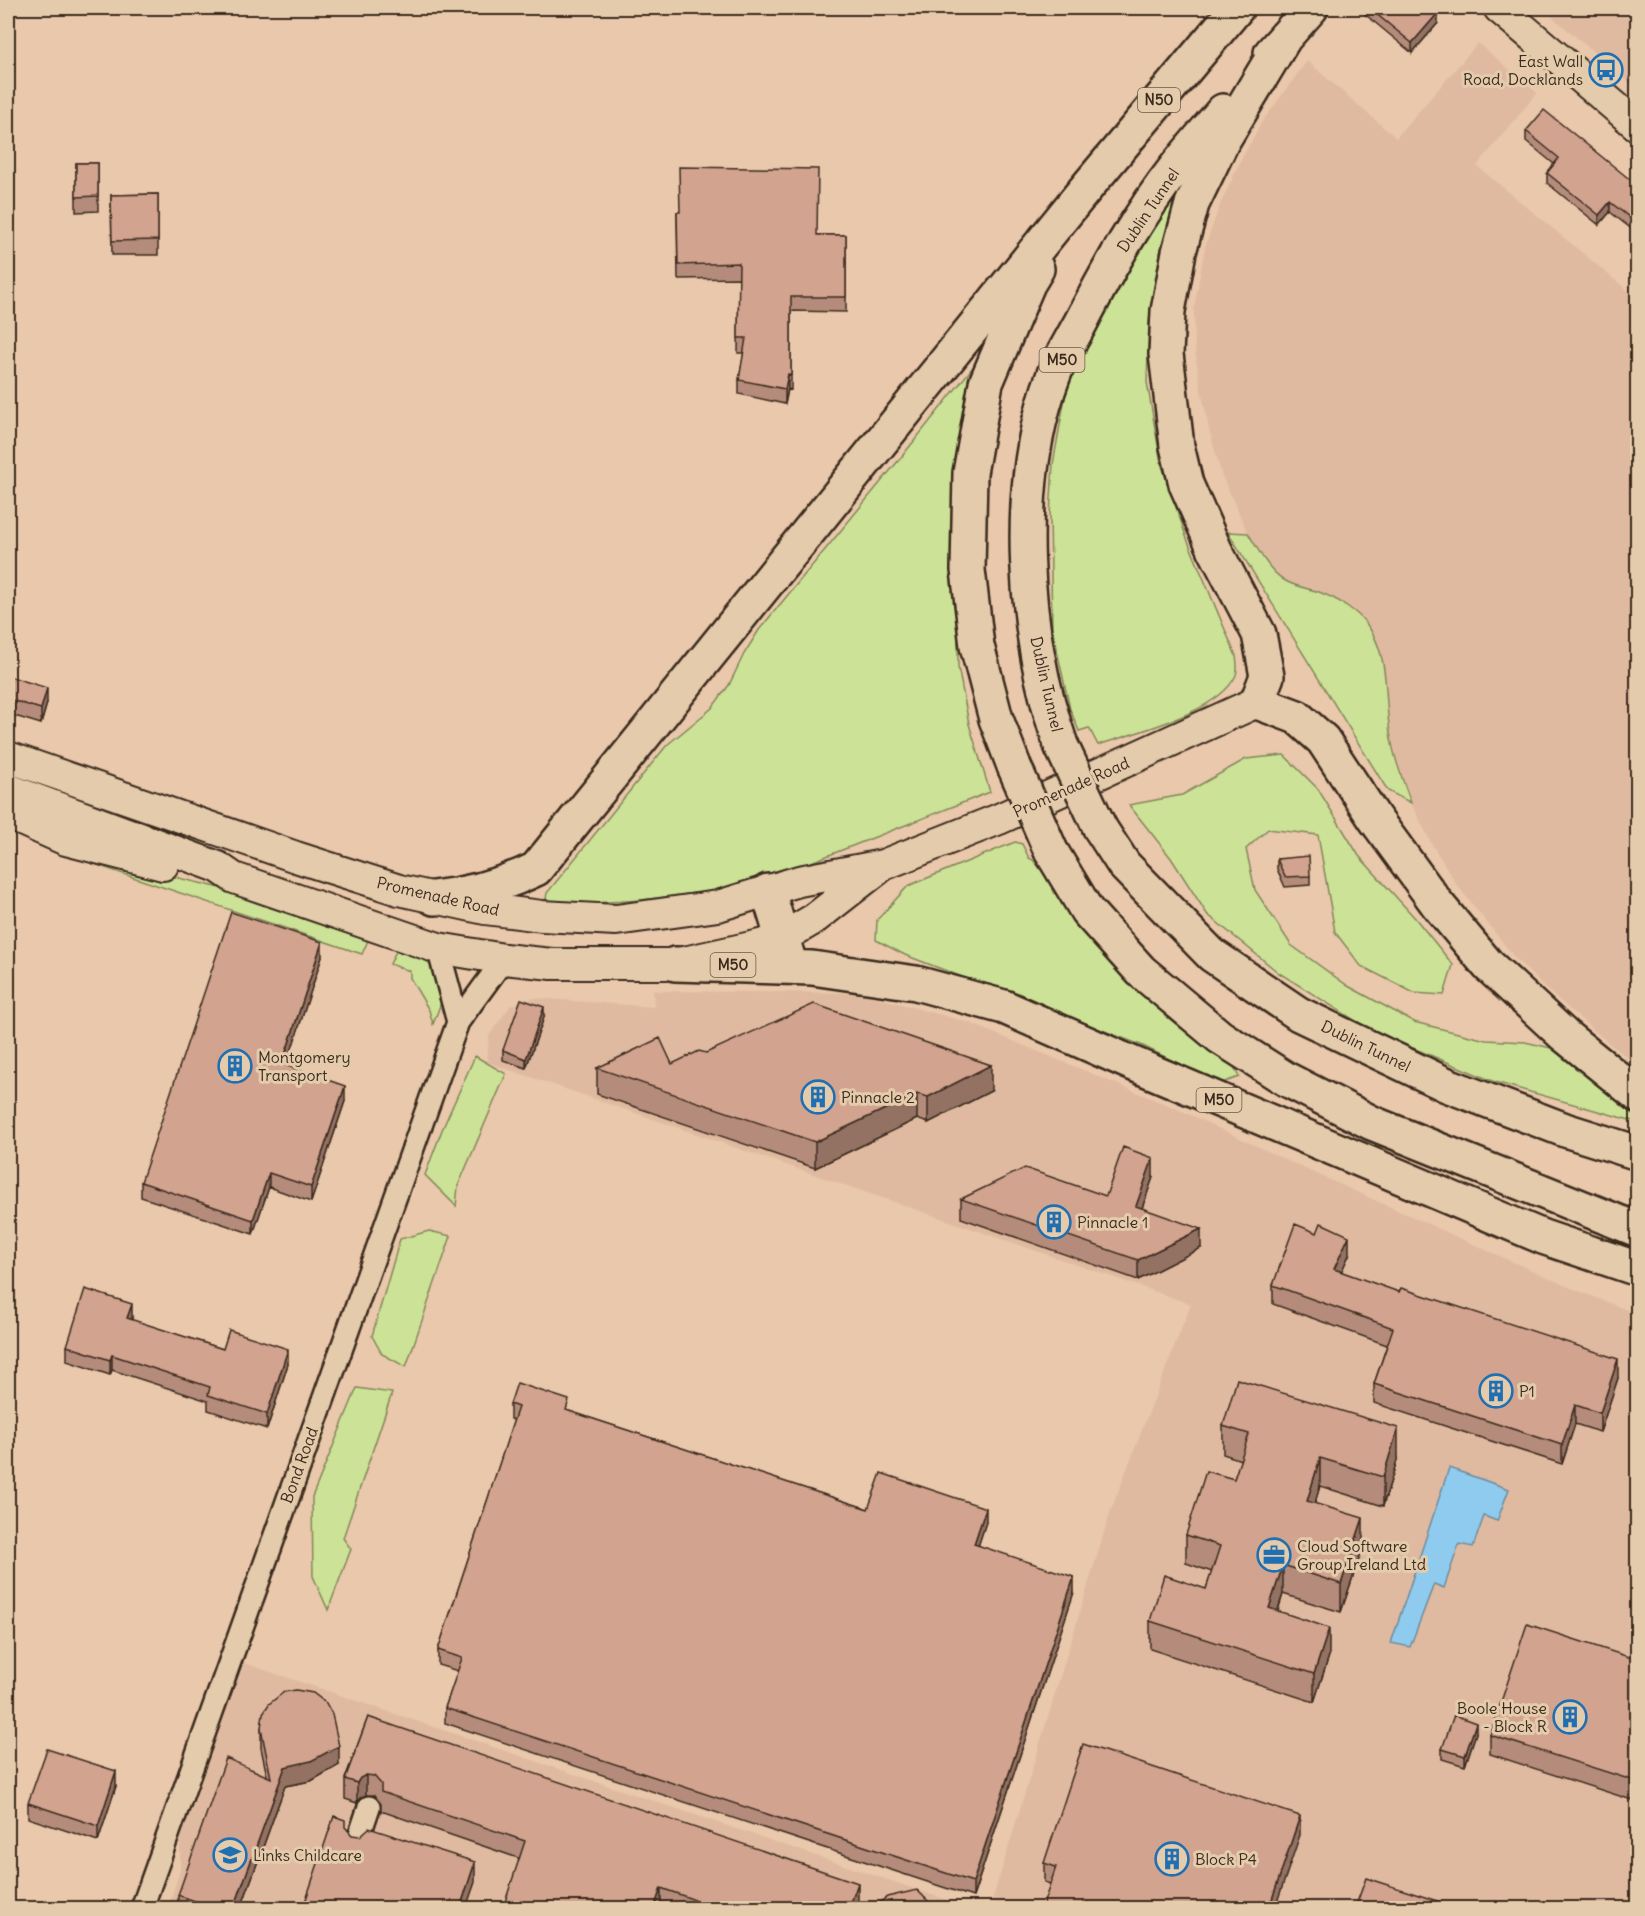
<svg xmlns="http://www.w3.org/2000/svg" width="1645" height="1916" viewBox="0 0 1645 1916" font-family="Delius,sans-serif">
<rect width="100%" height="100%" fill="#e9c8ab"/>
<filter id="ink" filterUnits="userSpaceOnUse"><feTurbulence type="fractalNoise" baseFrequency=".0167" numOctaves="2"/><feDisplacementMap in="SourceGraphic" scale="12" xChannelSelector="R" yChannelSelector="G"/><feConvolveMatrix kernelMatrix="1 2 1 2 8 2 1 2 1" color-interpolation-filters="sRGB"/></filter>
<g filter="url(#ink)">
<!-- built -->
<path fill="#dfbaa0" d="M1542,8H1637V89Z
M1478,43L1537,93L1477,166L1632,294L1637,288V1065L1610,1044L1554,996L1515,958L1457,885L1433,846L1411,803L1396,760L1390,733L1386,682L1381,653L1353,610L1319,592L1299,587L1283,580L1268,564L1248,533L1222,476L1209,429L1200,384L1195,351L1194,309L1205,247L1220,205L1241,160L1262,122L1307,61L1396,138Z
M653,991L860,993L967,1022L1182,1111L1292,1163L1571,1288L1637,1314V1908H990L1110,1513L1191,1304L487,1062L489,1036L510,1006L533,998L654,1007Z
M244,1663L971,1908H168L180,1871V1833Z"/>
<!-- green -->
<path fill="#cce297" stroke="#84865a" stroke-width="1.5" d="M1180,188L1161,249L1149,322L1147,382L1161,463L1187,539L1236,656C1237,662 1238,669 1236,675C1219,713 1136,732 1098,745L1089,728L1079,731L1070,709L1052,628L1050,516L1053,464L1065,397L1085,344L1140,240Z
M977,362L983,363L958,598V667L969,724L990,792L796,868L712,891L641,900L575,904L551,903L546,899L547,893L667,745L712,708L729,685L744,654L759,630L899,460Z
M1228,532L1248,533C1258,549 1268,570 1284,580C1295,587 1307,588 1319,592C1338,599 1360,612 1370,629C1390,661 1384,698 1390,732C1393,756 1403,780 1411,803L1388,791Z
M1284,755L1318,789L1359,856L1415,918L1453,965L1444,995L1414,993L1361,966L1335,932L1318,835L1268,829L1246,849L1255,890L1291,945L1348,986L1414,1022L1486,1040L1525,1042L1551,1048L1637,1117V1122L1495,1082L1372,1031L1279,973L1207,914L1171,858L1129,805L1182,795L1246,759Z
M1015,842L1022,844L1029,858L1033,860L1145,994L1180,1027L1234,1067L1239,1077L1219,1084L1141,1045L905,955L876,940L877,920L908,886Z
M94,858L229,890L369,938L362,954L91,863Z
M397,949L426,960L439,976L444,995L433,1024L429,1010L410,978V971L390,964Z
M475,1056L506,1074L458,1186L456,1206L425,1175L442,1130Z
M429,1231L451,1236L406,1367L382,1354L372,1336L400,1239Z
M357,1388L392,1393L343,1538L351,1549L328,1610L313,1576L312,1497Z"/>
<!-- water -->
<path fill="#8fcbef" stroke="#6d8b9b" stroke-width="1.5" d="M1449,1468L1509,1489L1497,1521L1484,1516L1473,1547L1459,1544L1444,1588L1434,1584L1410,1647L1391,1643Z"/>
<g fill="none" stroke-linecap="round" stroke-linejoin="round">
<defs>
<path id="street" d="M438,948L458,1022
M357,1843L369,1807
M142,1908L458,1022L504,959"/>
<path id="secondary" d="M1499,8L1638,126
M8,757L296,857L399,890L485,909L542,916L616,920L718,906L799,881L883,865L999,819L1257,702
M8,789L218,867L234,878L438,948L504,959L552,964H675L765,944L792,932L814,919L878,869
M8,814L66,840L163,865"/>
<path id="highway" d="M1285,37L1222,142L1192,204L1179,252L1168,311L1166,354L1177,446L1186,484L1215,550L1259,634L1267,676L1257,702L1297,717L1323,740L1375,819L1438,905L1488,965L1564,1035L1638,1095
M1271,53L1311,8
M1061,745C1023,636 1012,484 1054,374C1061,356 1072,339 1081,322C1109,268 1139,214 1176,167C1191,148 1207,130 1223,111
M1014,766L996,719L977,646L968,570L970,473L986,383L1028,284L1037,269
M1100,828L1124,865L1212,955L1299,1014L1447,1085L1565,1130L1638,1153
M1051,851L1087,911L1141,971L1220,1037L1286,1079L1372,1123L1638,1230
M768,891L791,967
M434,898C471,894 503,885 536,869L1082,193L1237,8
M675,964L812,968L916,983L1004,1007L1129,1062L1543,1237L1638,1269"/>
</defs>
<!-- street casing -->
<use href="#street" stroke="#3b2a1e" stroke-width="26"/>
<!-- secondary casing -->
<use href="#secondary" stroke="#3b2a1e" stroke-width="34"/>
<!-- highway casing -->
<use href="#highway" stroke="#3b2a1e" stroke-width="38"/>
<!-- street -->
<use href="#street" stroke="#e3cbab" stroke-width="21"/>
<!-- secondary -->
<use href="#secondary" stroke="#e3cbab" stroke-width="30"/>
<!-- highway -->
<use href="#highway" stroke="#e3cbab" stroke-width="33"/>
<defs>
<path id="highway-bridge" d="M1061,745L1100,828
M1014,766L1051,851"/>
</defs>
<!-- highway-bridge casing -->
<use href="#highway-bridge" stroke="#3b2a1e" stroke-width="38" stroke-linecap="butt"/>
<!-- highway-bridge -->
<use href="#highway-bridge" stroke="#e3cbab" stroke-width="33"/>
</g>
<!-- wall -->
<path fill="#b58c7b" stroke="#3b2a1e" stroke-width="1.5" d="M1361,8H1432L1438,23L1412,53L1361,11Z
M1526,131L1638,186V234L1610,212L1599,225L1547,183V173L1554,164L1526,141Z
M76,163H98V211L76,212Z
M158,194V255H112L111,195Z
M677,212L817,235H846V312L791,311V390L788,389L785,404L739,394V380L744,353H738L739,278L678,279Z
M8,676L47,703L41,724L8,714Z
M1277,859L1310,876V885L1285,887L1277,869Z
M322,957L286,1065L345,1101L311,1202L269,1187L253,1234L141,1197V1182Z
M544,1017L526,1068L503,1060V1050Z
M706,1053L991,1091L928,1123L917,1119L815,1168L597,1094V1068L672,1064Z
M1153,1177L1142,1208L1201,1248L1138,1280L961,1218V1199L1106,1196Z
M1349,1255L1341,1272L1618,1378L1600,1432L1575,1424L1562,1464L1374,1403V1384L1387,1345L1273,1304V1285Z
M132,1318L131,1320L223,1349L288,1364L267,1429L208,1410V1401L112,1370L110,1375L67,1361V1346Z
M510,1404L569,1411L868,1509L986,1522L978,1546L1074,1592L973,1897L445,1723V1708L458,1671L438,1665V1650L514,1420L510,1419Z
M1223,1426L1398,1457L1383,1506L1320,1486L1314,1504L1363,1547L1341,1612L1283,1594L1278,1611L1329,1656L1314,1702L1150,1649V1621L1206,1589L1212,1572L1186,1563V1535L1234,1479L1241,1460L1223,1454Z
M1638,1660V1802L1490,1754V1735Z
M368,1717L858,1902L855,1908H664L381,1811V1804L374,1795H366L360,1798L357,1803L345,1799V1779Z
M261,1728L339,1765L311,1781L285,1786L241,1908H178V1895L267,1776L261,1748Z
M1476,1733L1465,1766L1442,1759V1749Z
M116,1786L98,1841L28,1818V1803Z
M1300,1835L1050,1884L1044,1882V1863Z"/>
<!-- shaded-wall -->
<path fill="#937264" stroke="#3b2a1e" stroke-width="1.5" d="M1438,13V23L1412,53V43Z
M1610,202V212L1599,225V215Z
M788,374V389L785,404V389Z
M47,688V703L41,724V709Z
M322,942V957L282,1079V1064Z
M544,1007V1017L526,1068V1059Z
M991,1065V1091L928,1123V1097Z
M345,1086V1101L311,1202V1187Z
M917,1094V1119L815,1168V1142Z
M1153,1158V1177L1136,1225V1206Z
M269,1173V1187L253,1234V1220Z
M1201,1229V1248L1138,1280V1260Z
M1349,1236V1255L1334,1288V1269Z
M132,1304V1318L127,1333V1318Z
M288,1349V1364L267,1429V1414Z
M112,1355V1370L110,1375V1360Z
M1618,1359V1378L1600,1432V1413Z
M1575,1405V1424L1562,1464V1445Z
M1398,1428V1457L1383,1506V1477Z
M1320,1458V1486L1307,1530V1501Z
M986,1508V1522L974,1559V1544Z
M1363,1518V1547L1341,1612V1584Z
M1283,1565V1594L1269,1637V1608Z
M1074,1577V1592L973,1897V1882Z
M1329,1628V1656L1314,1702V1674Z
M1476,1723V1733L1465,1766V1756Z
M339,1746V1765L311,1781L285,1786L241,1908H234L285,1767Z
M116,1771V1786L98,1841V1826Z
M366,1775V1795L360,1798L357,1803V1783L360,1778Z
M1300,1816V1835L1275,1908H1269Z
M475,1862V1882L466,1908L462,1902Z
M858,1883V1902L855,1908H849Z
M661,1888V1907L660,1908H654Z"/>
<!-- building -->
<path fill="#d2a38f" stroke="#3b2a1e" stroke-width="1.5" d="M1369,8H1432L1438,13L1412,43Z
M1544,110L1638,186V224L1610,202L1599,215L1547,173L1559,158L1526,131Z
M76,163H98V196L76,197Z
M679,167L818,169L817,235H846V297H791V375L788,374L785,389L739,380L746,338H738L739,263L678,265L677,212H680Z
M158,194V240L112,241L111,195Z
M8,676L47,688L41,709L8,699Z
M1309,856L1310,876L1285,877L1277,859Z
M231,912L322,942L282,1064L345,1086L311,1187L269,1173L253,1220L141,1182Z
M521,999L544,1007L526,1059L503,1050Z
M814,1004L991,1065L928,1097L917,1094L815,1142L597,1068L660,1038L672,1064L699,1051L706,1053Z
M1123,1147L1153,1158L1136,1206L1201,1229L1138,1260L961,1199L1025,1168L1106,1196Z
M1321,1223L1349,1236L1334,1269L1399,1292L1401,1288L1618,1359L1600,1413L1575,1405L1562,1445L1374,1384L1393,1328L1273,1285L1295,1224L1317,1233Z
M85,1289L132,1304L127,1318L223,1349L229,1330L288,1349L267,1414L208,1395L210,1387L112,1355L110,1360L67,1346Z
M1237,1379L1398,1428L1383,1477L1320,1458L1307,1501L1363,1518L1341,1584L1283,1565L1269,1608L1329,1628L1314,1674L1150,1621L1164,1575L1206,1589L1220,1546L1186,1535L1206,1471L1234,1479L1249,1434L1223,1426Z
M517,1383L569,1400L566,1410L868,1509L881,1473L986,1508L974,1544L1074,1577L973,1882L445,1708L462,1658L438,1650L518,1407L510,1404Z
M1527,1624L1638,1660V1782L1490,1735Z
M296,1690L313,1693L326,1703L332,1714L339,1746L311,1761L285,1767L234,1908H215L178,1895L226,1758L271,1778L261,1728L263,1713L269,1704L284,1692Z
M1454,1715L1476,1723L1465,1756L1442,1749Z
M368,1717L858,1883L849,1908H696L698,1901L661,1888L654,1908H503L525,1841L381,1792V1784L374,1776L366,1775L360,1778L357,1783L345,1779Z
M1083,1744L1300,1816L1269,1908H1042L1056,1867L1044,1863Z
M47,1749L116,1771L98,1826L28,1803Z
M334,1816L345,1820V1827L352,1835L360,1836L369,1828L475,1862L462,1902L484,1908H303Z
M1366,1878L1459,1908H1355Z
M917,1890L935,1908H872L887,1897Z"/>
</g>
<!-- icons -->
<defs>
<symbol id="bus-ring" viewBox="-11 -11 22 22"><circle r="9.5" fill="#e3cbab" stroke="#1f6fb2" stroke-width="1.5"/><path d="M-5-6H5V4H4V6H2V4H-2V6H-4V4H-5ZM-3.5-4V0h7V-4ZM-3.5 1.2v1.5H-2V1.2ZM2 1.2v1.5H3.5V1.2Z" fill="#1f6fb2"/></symbol>
<symbol id="building-ring" viewBox="-11 -11 22 22"><circle r="9.5" fill="#e3cbab" stroke="#1f6fb2" stroke-width="1.5"/><path d="M-4-6H4V6H1V3H-1V6H-4ZM-2.5-4.3h1.7v1.8h-1.7ZM.8-4.3h1.7v1.8H.8ZM-2.5-1h1.7V.8h-1.7ZM.8-1h1.7V.8H.8Z" fill="#1f6fb2"/></symbol>
<symbol id="office-ring" viewBox="-11 -11 22 22"><circle r="9.5" fill="#e3cbab" stroke="#1f6fb2" stroke-width="1.5"/><path d="M-6-3h4V-5.5h4V-3h4V5H-6ZM-1-4.5V-3h2v-1.5ZM-6 0V1H6V0Z" fill="#1f6fb2"/></symbol>
<symbol id="school-ring" viewBox="-11 -11 22 22"><circle r="9.5" fill="#e3cbab" stroke="#1f6fb2" stroke-width="1.5"/><path d="M0-5L7-2L0 1L-7-2ZM-4 1L0 2.5L4 1V4Q0 6-4 4Z" fill="#1f6fb2"/></symbol>
</defs>
<g fill-rule="evenodd">
<use href="#bus-ring" x="1587" y="51" width="38" height="38"/>
<use href="#building-ring" x="216" y="1047" width="38" height="38"/>
<use href="#building-ring" x="799" y="1078" width="38" height="38"/>
<use href="#building-ring" x="1035" y="1203" width="38" height="38"/>
<use href="#building-ring" x="1477" y="1372" width="38" height="38"/>
<use href="#office-ring" x="1255" y="1536" width="38" height="38"/>
<use href="#building-ring" x="1551" y="1698" width="38" height="38"/>
<use href="#school-ring" x="211" y="1836" width="38" height="38"/>
<use href="#building-ring" x="1153" y="1840" width="38" height="38"/>
</g>
<g text-anchor="middle" stroke-width="6" stroke-linejoin="round" paint-order="stroke">
<!-- shield labels -->
<g fill="#e3cbab" stroke="#6d5a48" stroke-width="1.5">
<rect x="1138" y="88" width="42" height="24" rx="4.5"/>
<rect x="1039.5" y="348" width="45" height="24" rx="4.5"/>
<rect x="710.5" y="953" width="45" height="24" rx="4.5"/>
<rect x="1196.5" y="1088" width="45" height="24" rx="4.5"/>
</g>
<g font-size="15" font-weight="bold" fill="#3b2a1e">
<text x="1159" y="105">N50</text>
<text x="1062" y="365">M50</text>
<text x="733" y="970">M50</text>
<text x="1219" y="1105">M50</text>
</g>
<!-- poi labels -->
<g font-size="16" fill="#3b2a1e" stroke="#e3cbab" text-anchor="start">
<text x="1583" y="67" text-anchor="end">East Wall<tspan x="1583" dy="18">Road, Docklands</tspan></text>
<text x="258" y="1063">Montgomery<tspan x="258" dy="18">Transport</tspan></text>
<text x="841" y="1103">Pinnacle 2</text>
<text x="1077" y="1228">Pinnacle 1</text>
<text x="1519" y="1397">P1</text>
<text x="1297" y="1552">Cloud Software<tspan x="1297" dy="18">Group Ireland Ltd</tspan></text>
<text x="1547" y="1714" text-anchor="end">Boole House<tspan x="1547" dy="18">- Block R</tspan></text>
<text x="253" y="1861">Links Childcare</text>
<text x="1195" y="1865">Block P4</text>
</g>
<!-- street labels -->
<g font-size="16" fill="#3b2a1e" stroke="#e3cbab">
<text transform="translate(1148 210) rotate(-56)" y="6">Dublin Tunnel</text>
<text transform="translate(1047 684) rotate(77)" y="6">Dublin Tunnel</text>
<text transform="translate(1071 787) rotate(-24)" y="6">Promenade Road</text>
<text transform="translate(438 896) rotate(13)" y="6">Promenade Road</text>
<text transform="translate(1366 1046) rotate(26)" y="6">Dublin Tunnel</text>
<text transform="translate(299 1465) rotate(-70)" y="6">Bond Road</text>
</g>
</g>
<!-- margin -->
<rect width="1645" height="1916" fill="none" stroke="#e3cbab" stroke-width="30"/>
<rect x="15" y="15" width="1615" height="1886" fill="none" stroke="#3b2a1e" stroke-width="2" filter="url(#ink)"/>
</svg>
